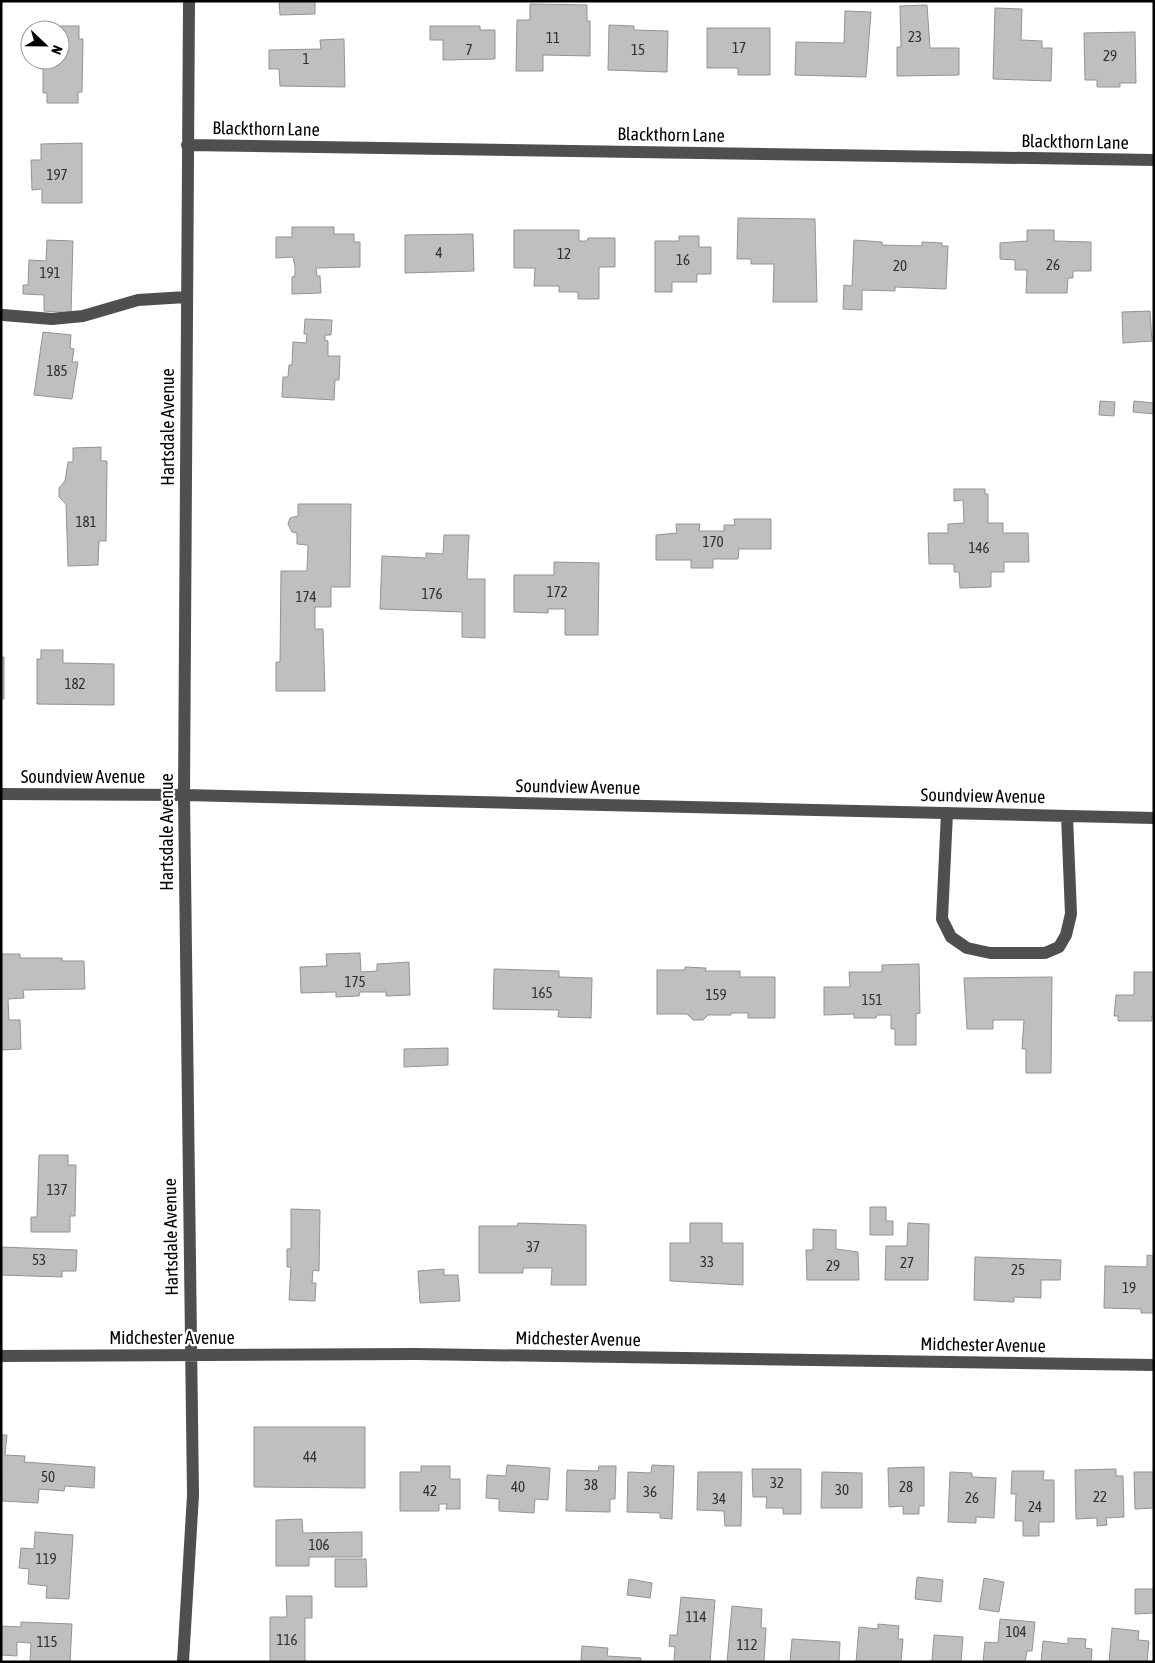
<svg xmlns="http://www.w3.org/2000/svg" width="1155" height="1663" viewBox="0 0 1155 1663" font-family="'Asap Condensed',sans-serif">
<rect width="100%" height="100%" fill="#fff"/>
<!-- building -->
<path fill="#bfbfbf" stroke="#939393" d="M279,1H315V14L280,15Z
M530,4L587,5V21H590V56L543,55V71H516L517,20H530Z
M927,5L930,48H959V75L897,76V47H901L900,6Z
M995,8L1022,9L1021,40L1042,41V48H1052L1051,81L993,79Z
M845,11L871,12L866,77L795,75L796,42L844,43Z
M609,25L634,26V30L668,31L667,72L608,70Z
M43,26H79V39H83L82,92H78V103H47V93H43V60H60V30H43Z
M430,26H480V30H495V59L443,60V40H430Z
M707,28H770V75H738V68H707Z
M1135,32L1136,83H1120V87H1097V80H1085L1084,33Z
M27,39H30V59H27Z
M344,39L345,87L280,86L279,69H269V50L321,49L320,40Z
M82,143V203H42V189L32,190L31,160H41V144Z
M738,218L815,219L817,302H773L774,264H751V259H737Z
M292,227H334V234H354V242H360V267L316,268L317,276H320L321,293L292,294V277L295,276V267L293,257L276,258V237H292Z
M514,230H579V241H587L588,238H615V267H599V299H578V292H559V286H534L535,268H514Z
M1027,230H1054V241L1091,242V271H1073V278H1068L1067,293H1026L1027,270H1015V260L1000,259V243L1027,241Z
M473,234L474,271L405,273V235Z
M679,236H699V247H711V274H697V282H672V292H655V241H679Z
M47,240L73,241L71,313L44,311V295L23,294V285H28L29,260L46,261Z
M854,240L882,242V245L922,246V242L942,243V246H948L946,289L895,287V291L862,290V310L843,309L844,285L852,286Z
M1150,311L1152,341L1123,343L1122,312Z
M305,319L332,320L331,335H325V340L328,341V356H340L339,380H335L334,400L282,397L283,377H288L289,365H292L293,342L306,343L307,334H304Z
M43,332L71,335L70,348L74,349L72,362H78L72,399L34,395Z
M1100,401L1115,402L1114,416L1099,415Z
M1134,401L1154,403V414L1133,412Z
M101,447V461H107L106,541H99L98,565L68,566L66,504L59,497V488L65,481L68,462H73V448Z
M954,489H985V494H988V523H1003V533H1028L1029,562H1004V572H991V587L960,588L959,572H954V564H929L928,533H948V524L964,523L963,500L954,501Z
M298,504H351L350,587H331V607H315V629H323L325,691H276V662H280L281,571H307L308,545L297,544V533L292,532L288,524L290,518L298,516Z
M734,519H771V549H739L738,559H713V568H691V560H656V535L677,533L676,524H700L699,531H724V525H735Z
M444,535H469L467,579H485V638L462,637V612L380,609L382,556L426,558V553L443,554Z
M554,562L599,563L598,635H565V609H548V613L514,612V575H554Z
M41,650H63V663L114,664V705L37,704V659H41Z
M1,657H4V699H1Z
M360,953L361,972L377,971V964L409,962L410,995L386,996V992H360L359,996L336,997V992L301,993L300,967L327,966L326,954Z
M1,954H20V958H62V961H84L85,989L23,990L24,998L8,999L9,1020H20L21,1049L1,1050Z
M919,964L920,1013L916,1014V1045H895V1029H891V1015H877L876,1018H854V1014L824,1015V987H850L849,972H882V965Z
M685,967L706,968L705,971H740V977H775V1018H748V1013H731V1015H708L703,1020H693L687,1014H657V970H685Z
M494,969L559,971V977L592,978L591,1018L558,1017L559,1010L493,1009Z
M1134,972H1154V1016H1152V1021H1118V1016H1114L1116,995H1134Z
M1052,977L1051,1073H1026V1049H1022L1024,1020H993V1029H967L964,978Z
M448,1048V1065L404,1067V1049Z
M39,1155H68V1165H76L75,1216H70V1232H31V1217H37Z
M870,1207H886V1221H893V1235H870Z
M291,1209L320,1210L319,1271L313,1270L312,1283H316L315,1301L289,1300L291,1267H287V1249H291Z
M518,1223L586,1225V1285H551L552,1268H523V1273H479V1226H517Z
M690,1223H722V1243H743V1285L670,1281V1243H690Z
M908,1223L929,1224L928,1280H885L886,1246H907Z
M813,1229L836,1230V1249L858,1252L859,1280H807L806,1250H813Z
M1,1247L77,1250L76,1271H62V1277L1,1275Z
M1147,1255L1154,1256V1313H1141V1309L1104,1308L1105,1266L1147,1267Z
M975,1257L1061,1260L1060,1280H1041V1298L1014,1297V1302L974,1300Z
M444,1269V1275H458L460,1301L420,1303L418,1271Z
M254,1427H365V1488L254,1487Z
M1,1435H7L5,1455L25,1456L24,1462L95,1467L94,1488L65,1486L64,1491L39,1489L38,1503L2,1501Z
M507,1465L550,1468L548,1500L535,1499L534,1513L499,1511V1499L486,1498L487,1475L506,1476Z
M652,1465L674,1466L672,1519L660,1518V1513L627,1512L628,1472L651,1473Z
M421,1466H450V1479H460V1509H446L447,1504H439V1511H400V1472H421Z
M599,1466H616L615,1499H610V1512L566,1511L567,1470L598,1471Z
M924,1467V1506H919V1514H903V1506L889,1507L888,1468Z
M752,1469H801V1514H783V1508H766L767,1497H753Z
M1116,1469V1476H1123L1124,1517L1106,1518L1107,1525L1097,1526V1518L1076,1519L1075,1470Z
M1012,1471H1044L1043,1480H1054V1522H1039V1536H1023V1521H1015L1016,1494H1011Z
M698,1472H742L741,1526H725L724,1511L697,1510Z
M822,1472L862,1473V1508H821Z
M950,1472L972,1473V1477L996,1478L994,1518L976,1517V1523L948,1522Z
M1134,1472H1154V1508L1135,1509Z
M302,1519L303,1533L362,1532V1557H309V1566H276V1520Z
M35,1532L73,1535L69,1599L46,1598L47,1586L28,1584L29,1569L19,1568L21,1548L34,1549Z
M335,1559H366L367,1587H335Z
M917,1577L943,1580L941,1602L915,1599Z
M984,1578L1004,1582L999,1612L979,1609Z
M629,1579L652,1583L650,1598L627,1595Z
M1135,1589H1154V1613L1135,1614Z
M286,1596H312V1618H305V1662H270V1617H287Z
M681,1597L715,1600L710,1662H674L675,1647L669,1646L670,1635H677Z
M732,1606L762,1609L761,1628H766L764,1662H727Z
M1000,1619L1035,1622L1032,1651H1027L1025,1662H983L985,1642L998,1643Z
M21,1622L72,1624L70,1662H30L31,1643L17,1642V1656L1,1655V1626L21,1627Z
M878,1624L899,1626L898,1639H903L901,1662H856L859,1627L878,1629Z
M1112,1628L1139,1631L1138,1640L1149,1641L1147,1662H1109Z
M934,1635L963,1637L961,1662H920L932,1661Z
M1068,1638L1086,1639L1085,1648L1092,1649L1091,1662H1041L1043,1641L1068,1644Z
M792,1639L840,1642L839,1662H790Z
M582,1646L608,1648L607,1656L641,1658V1662L581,1661Z"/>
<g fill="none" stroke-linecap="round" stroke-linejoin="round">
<!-- minor -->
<path stroke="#4f4f4f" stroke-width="12" d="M187,145L1154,160
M3,315L52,319L83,316L138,300L186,297
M1,794L184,795L1154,818
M947,813L942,919L951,937L967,948L990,953H1045L1059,947L1066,935L1071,914L1067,816
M1,1356L416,1354L1154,1365
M183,1662L193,1495L184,795L189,1"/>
</g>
<g text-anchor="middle" stroke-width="4.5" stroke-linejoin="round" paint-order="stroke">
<!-- number labels -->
<g font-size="15" fill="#303030">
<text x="915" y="42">23</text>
<text x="553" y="43">11</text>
<text x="739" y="53">17</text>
<text x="469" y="55">7</text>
<text x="638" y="55">15</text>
<text x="1110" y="61">29</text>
<text x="306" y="64">1</text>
<text x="57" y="180">197</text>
<text x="439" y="258">4</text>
<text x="564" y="259">12</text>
<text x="683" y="265">16</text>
<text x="1053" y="270">26</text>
<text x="900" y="271">20</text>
<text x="50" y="278">191</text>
<text x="57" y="376">185</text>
<text x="86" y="527">181</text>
<text x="713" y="547">170</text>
<text x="979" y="553">146</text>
<text x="557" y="597">172</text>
<text x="432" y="599">176</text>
<text x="306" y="602">174</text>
<text x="75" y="689">182</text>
<text x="355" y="987">175</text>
<text x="542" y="998">165</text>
<text x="716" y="1000">159</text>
<text x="872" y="1005">151</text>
<text x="57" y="1195">137</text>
<text x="533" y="1252">37</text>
<text x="39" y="1265">53</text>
<text x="707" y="1267">33</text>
<text x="907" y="1268">27</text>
<text x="833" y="1271">29</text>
<text x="1018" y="1275">25</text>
<text x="1129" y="1293">19</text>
<text x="310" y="1462">44</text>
<text x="48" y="1482">50</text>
<text x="777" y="1488">32</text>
<text x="591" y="1490">38</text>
<text x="518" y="1492">40</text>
<text x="906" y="1492">28</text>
<text x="842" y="1495">30</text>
<text x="430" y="1496">42</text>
<text x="650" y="1497">36</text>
<text x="1100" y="1502">22</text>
<text x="972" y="1503">26</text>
<text x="719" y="1504">34</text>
<text x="1035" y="1512">24</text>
<text x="319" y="1550">106</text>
<text x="46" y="1564">119</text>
<text x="696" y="1622">114</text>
<text x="1016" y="1637">104</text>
<text x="287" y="1645">116</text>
<text x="47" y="1647">115</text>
<text x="747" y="1650">112</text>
</g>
<!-- street labels -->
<g font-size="18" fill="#000" stroke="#fff">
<text transform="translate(266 129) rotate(1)" y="6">Blackthorn Lane</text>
<text transform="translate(671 135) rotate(1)" y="6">Blackthorn Lane</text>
<text transform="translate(1075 142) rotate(1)" y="6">Blackthorn Lane</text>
<text transform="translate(168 427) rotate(-90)" y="6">Hartsdale Avenue</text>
<text x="83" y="783">Soundview Avenue</text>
<text transform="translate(578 787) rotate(1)" y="6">Soundview Avenue</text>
<text transform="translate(983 796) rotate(1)" y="6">Soundview Avenue</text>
<text transform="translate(167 832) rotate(-90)" y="6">Hartsdale Avenue</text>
<text transform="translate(171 1237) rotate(-91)" y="6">Hartsdale Avenue</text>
<text x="172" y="1344">Midchester Avenue</text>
<text transform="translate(578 1339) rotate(1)" y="6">Midchester Avenue</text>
<text transform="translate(983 1345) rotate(1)" y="6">Midchester Avenue</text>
</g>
</g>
<!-- border -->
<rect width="1155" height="1663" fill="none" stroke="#000000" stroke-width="5"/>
<!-- north arrow -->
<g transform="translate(45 45) rotate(112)"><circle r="24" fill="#ffffff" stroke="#999999"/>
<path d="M0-4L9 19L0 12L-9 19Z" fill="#000000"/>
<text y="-8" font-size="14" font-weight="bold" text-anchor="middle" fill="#000000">N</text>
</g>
</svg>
